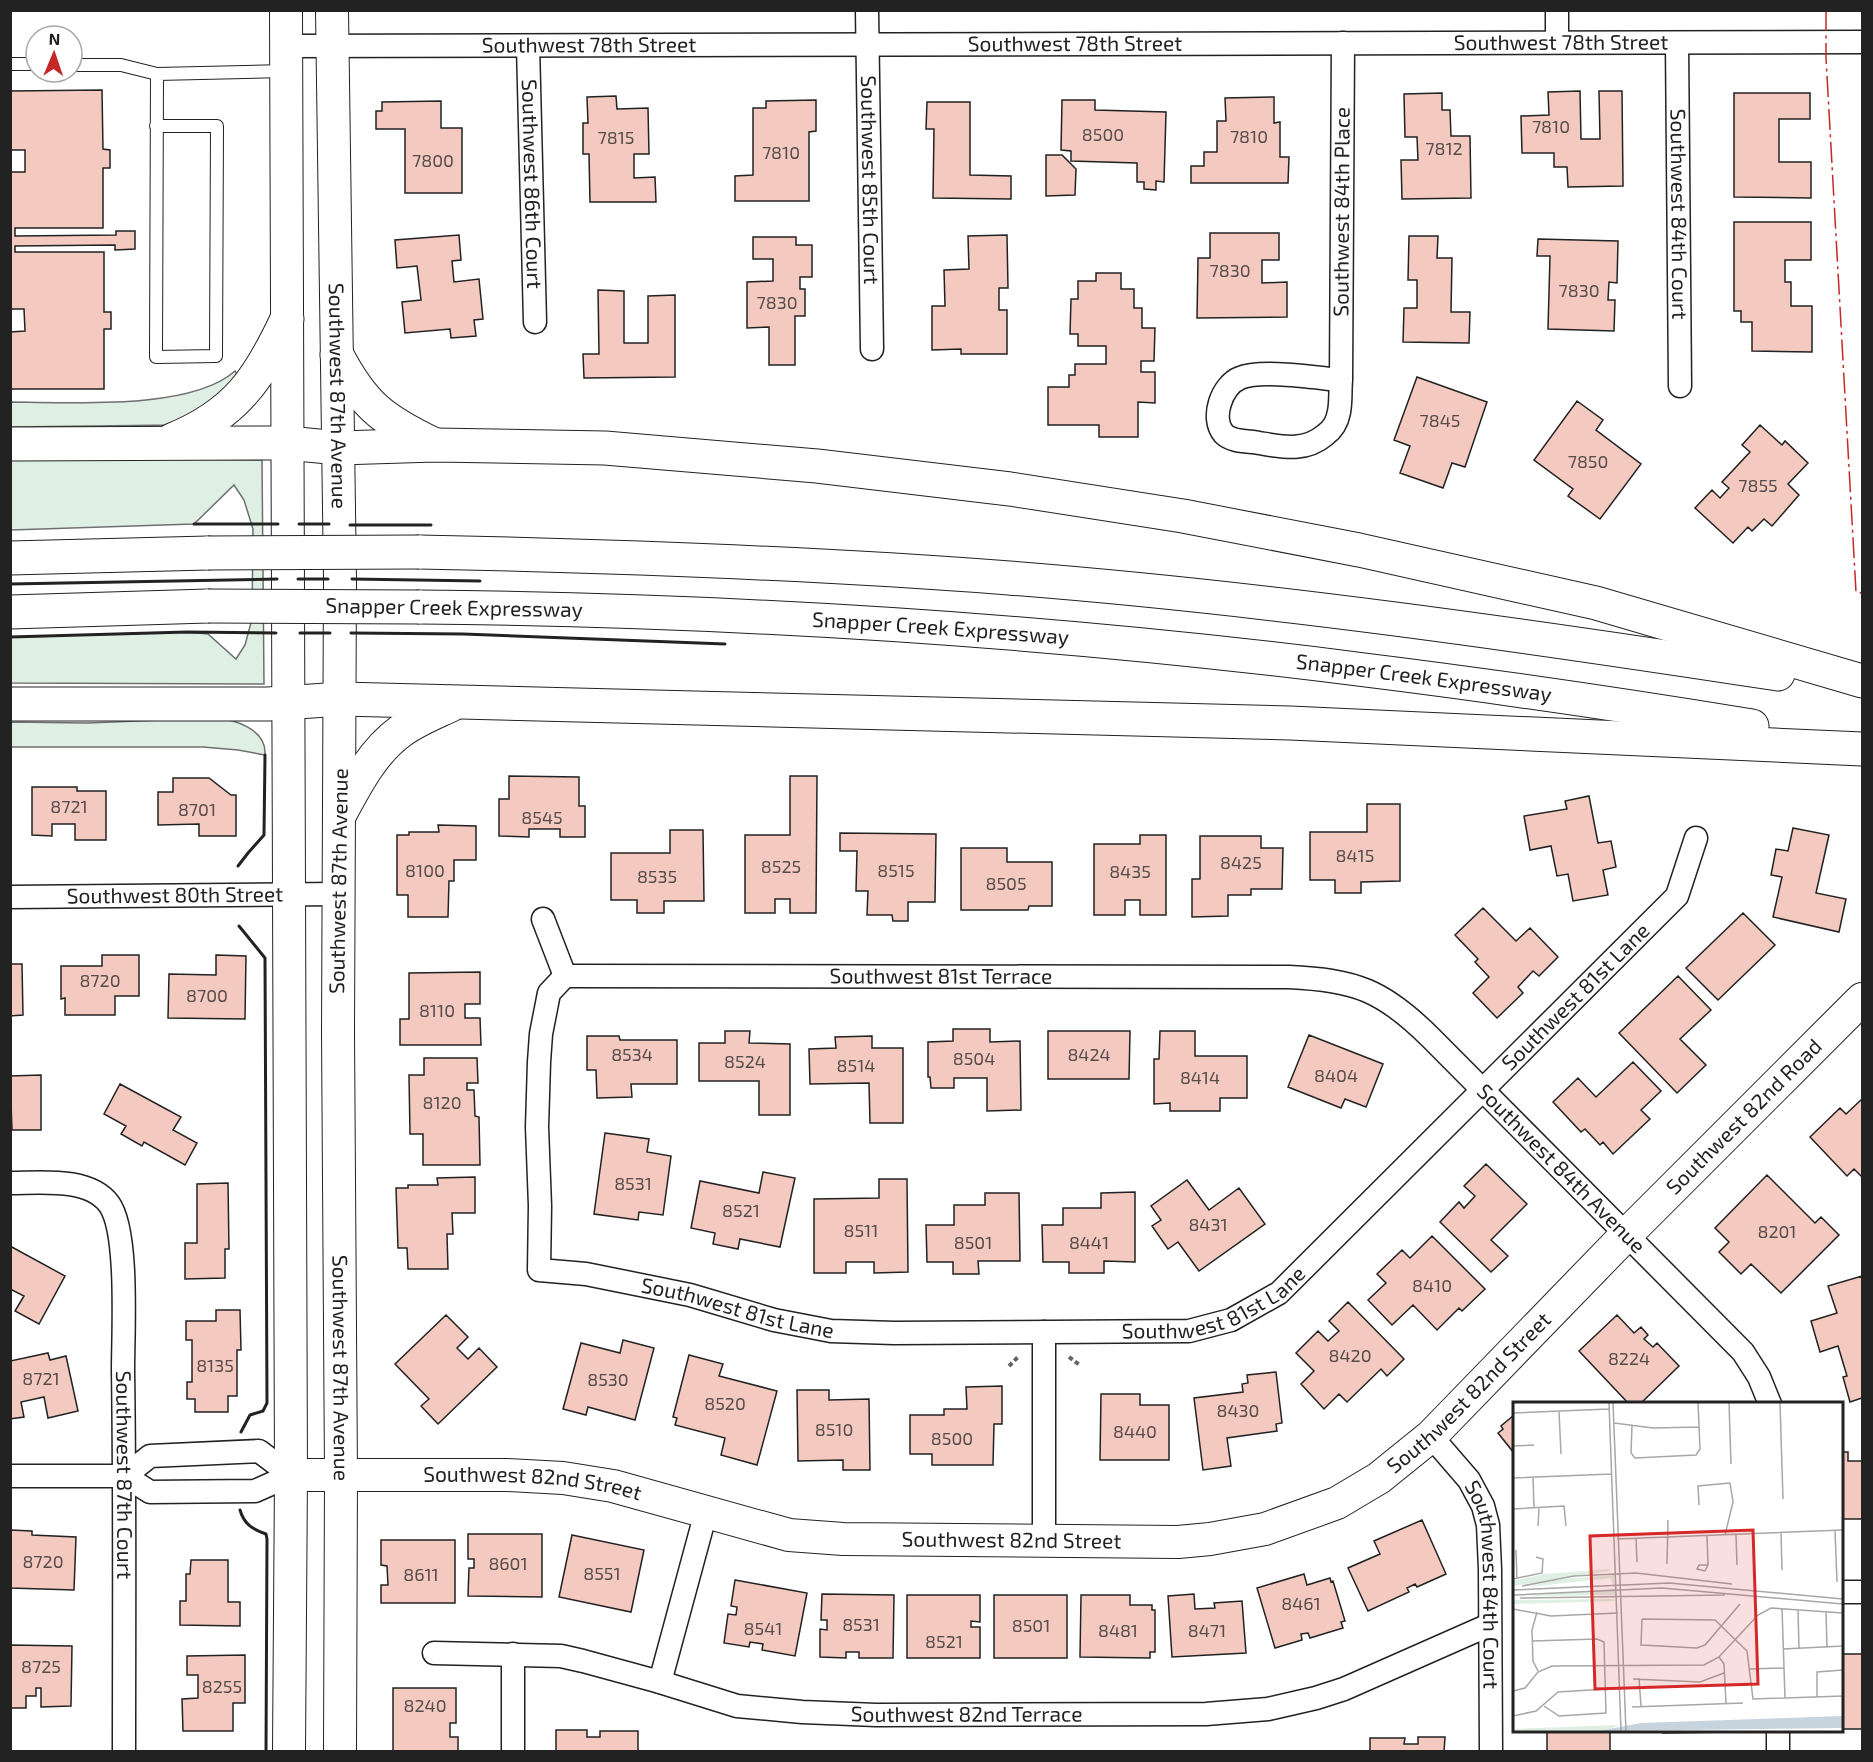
<svg xmlns="http://www.w3.org/2000/svg" width="1873" height="1762" viewBox="0 0 1873 1762" font-family="'Exo 2',sans-serif">
<rect width="100%" height="100%" fill="#fff"/>
<!-- green -->
<path fill="#e0efe3" stroke="#6f6f6f" stroke-width="1.5" d="M235,371L243,383L174,425L11,427L10,402C69,402 190,411 235,371Z
M11,457L262,460L264,684L11,683L10,637L187,632L208,634L236,659L245,645L252,619L253,529L244,500L234,485L194,524L11,530Z
M214,718C234,719 267,729 265,755L238,750L203,747H11V722L87,723Z"/>
<!-- building -->
<path fill="#f3c9c0" stroke="#222" stroke-width="1.5" d="M102,90L103,149L110,150V168H103V228H15V236L116,235V231H135V249L115,250V245L15,246V252H104V312H111V329H104V389H10V332L25,331L24,309H10V172H25V150H10V91Z
M1580,91L1581,139H1600L1599,91H1622L1623,186L1568,187L1567,167H1554V153H1522L1521,116L1549,115L1548,92Z
M1442,93V110H1450L1451,136H1470L1471,198L1402,199L1401,160H1418L1417,137H1405L1404,94Z
M1734,93H1810V119H1779V162H1811V198L1734,197Z
M616,96L617,109L648,108L649,154H634V178L655,177L656,202H590L589,154H583V123H588L587,97Z
M1274,97V123L1280,122V157H1289L1288,183H1191V166H1204V152H1217V121H1226L1225,98Z
M816,100V131L809,132V201H735V176L753,175V108H766V101Z
M1062,100H1095V110L1166,112L1164,182L1156,181V190L1144,189V182H1137V163L1071,161V151L1061,150Z
M441,101V128H462V193H405V129H376V111H382V102Z
M927,102H970V175L1011,176V199L933,198L934,129H926Z
M1046,155H1062L1076,169L1075,195L1046,196Z
M1734,222H1811V260H1785V282H1791V306H1812V352L1752,351V322H1741V311H1734Z
M1210,233H1279V260H1262V283L1287,282V317L1197,318L1198,258H1210Z
M459,235L461,260L452,261L454,282L479,279L483,319L474,320L476,336L451,338L450,329L405,333L402,302L421,300L417,266L397,268L395,240Z
M1007,235L1008,288H999V310H1007V354H961V349L932,350V306H945L944,270L969,269L968,236Z
M1409,236H1438L1437,258H1452L1451,312H1470L1469,343L1403,342L1404,308H1417V280H1408Z
M753,237H796V245H812V277H800V289H805V316H795V365H769V327L747,328V282L773,281V259H753Z
M1538,239L1618,241L1617,283L1609,282L1608,300H1615L1614,331L1548,329L1550,256H1537Z
M1096,273H1121V289H1134V308H1142V328H1155L1154,361H1141V372H1155V403L1138,402V437H1099V425H1048V387H1069V375H1075V364H1106V346H1078V334H1070L1071,299H1078V281H1096Z
M598,290L624,291V343H648V296L675,295V377L584,378L583,354H599Z
M1417,377L1487,402L1465,467L1452,463L1443,488L1400,473L1410,446L1394,440Z
M1577,401L1603,420L1596,430L1641,464L1600,519L1568,496L1573,489L1534,460Z
M1760,425L1782,445L1785,441L1808,463L1788,484L1799,495L1772,526L1764,519L1752,531L1748,527L1733,543L1695,508L1712,490L1720,498L1729,488L1722,482L1750,452L1742,445Z
M509,776L579,777V806H585V837H560V829H529V837L499,836V799H509Z
M790,776H817L816,913H790V899H775V913H745V835H790Z
M173,778H209L231,795H236V836H199V824L158,825V792H173Z
M32,787H77V791H106V840H75V824H52V836L32,835Z
M1589,796L1598,843L1611,841L1616,867L1603,870L1608,895L1573,901L1568,874L1557,876L1551,846L1530,850L1524,816L1567,809L1565,801Z
M1367,804H1400V881L1361,882V893H1335V880H1310V832H1367Z
M438,825L476,826V860H454V881H449L448,917H408V895H397V835H409V832H439Z
M1793,828L1829,835L1816,893L1846,899L1839,932L1773,917L1782,877L1771,875L1776,849L1788,851Z
M670,830H703L704,901H664V913H637V900H611V853H670Z
M840,833L936,834L935,902H908V921H893L892,915H867L868,891H856L857,851H840Z
M1140,835H1166V915H1140V900H1125V915H1094V844H1140Z
M1200,836H1261V848H1283L1282,889H1251V895H1228V916L1192,917V879H1200Z
M961,848H1007V862H1052V906H1029L1028,910H961Z
M1483,908L1516,941L1530,928L1558,957L1539,976L1533,971L1518,987L1523,993L1497,1018L1473,993L1489,977L1475,962L1478,959L1455,935Z
M1743,913L1775,945L1718,1000L1686,968Z
M102,955H139V996H115V1015H65V998L61,999V966H102Z
M216,955L246,956L245,1019L168,1018L169,974L216,975Z
M10,964H22L23,1015L10,1016Z
M480,972V1004H465V1018H480L481,1045H400V1019H409V973Z
M1678,976L1711,1010L1680,1039L1706,1065L1677,1093L1619,1033Z
M953,1029H990V1042L1020,1041L1021,1110L987,1111V1078H954V1088H931L930,1077H928V1042L953,1041Z
M725,1031H750L749,1043L790,1044V1115H759V1081H699V1043H725Z
M1048,1031H1130L1129,1079H1048Z
M1160,1031H1195V1056H1247V1098H1220V1111H1170V1103L1154,1104V1059H1159Z
M1309,1035L1383,1064L1366,1107L1345,1099L1341,1108L1288,1087Z
M587,1036H619L620,1040H677V1084H631L632,1097L597,1098L596,1070H587Z
M872,1036V1048H903V1123H870L869,1083L810,1084L809,1049L836,1048L835,1037Z
M424,1058H477L478,1083H467V1090H474L475,1116L479,1117L480,1165H423V1134H410L409,1075H424Z
M1633,1062L1661,1091L1641,1110L1650,1119L1613,1154L1603,1142L1600,1145L1585,1129L1581,1132L1553,1102L1578,1078L1596,1097Z
M41,1075V1130H12L10,1076Z
M120,1084L181,1117L173,1130L197,1143L185,1165L144,1142L142,1146L121,1134L126,1126L104,1114Z
M1862,1099V1175L1861,1176L1854,1169L1847,1176L1810,1137L1840,1108L1846,1114Z
M605,1133L649,1139L647,1152L671,1156L663,1215L639,1212L638,1220L594,1214Z
M1486,1164L1527,1204L1491,1240L1508,1256L1491,1272L1440,1222L1459,1202L1464,1208L1475,1196L1464,1186Z
M763,1172L795,1178L780,1247L740,1239L738,1249L713,1244L715,1233L691,1228L700,1181L759,1193Z
M1767,1175L1815,1223L1821,1217L1839,1235L1781,1293L1751,1264L1741,1274L1719,1252L1729,1242L1715,1228Z
M475,1177V1213H452L453,1234H447L448,1269H408L407,1248H398L396,1188H408V1185H438L437,1178Z
M879,1179H907L908,1272L874,1273V1262H846V1273H814V1199L879,1198Z
M1187,1180L1209,1210L1239,1188L1265,1224L1199,1271L1178,1242L1168,1249L1152,1226L1161,1220L1151,1206Z
M228,1183L229,1249H225V1278L185,1279V1243H197V1184Z
M1135,1192V1262L1104,1261V1273H1069V1262H1043L1042,1225H1063V1208H1101V1193Z
M985,1193H1019L1020,1261H978L979,1274H953V1262H927L926,1225H954V1205H985Z
M1432,1236L1485,1289L1462,1311L1459,1308L1437,1330L1413,1305L1392,1325L1368,1300L1386,1283L1377,1274L1402,1250L1410,1258Z
M10,1246L65,1276L39,1324L15,1311L24,1296L10,1289Z
M1862,1276V1398L1850,1402L1843,1377L1847,1376L1838,1346L1820,1352L1811,1321L1837,1313L1828,1286Z
M1348,1302L1404,1359L1387,1376L1381,1369L1347,1402L1339,1394L1324,1409L1301,1384L1314,1371L1296,1353L1318,1331L1328,1341L1339,1331L1329,1321Z
M216,1310H240L241,1350H237V1396H228V1412H195V1399H187V1382H192V1340H186V1321H216Z
M446,1315L468,1337L457,1348L468,1359L479,1348L497,1367L438,1424L421,1406L429,1399L395,1364Z
M1617,1315L1634,1333L1641,1327L1648,1335L1644,1339L1653,1347L1657,1343L1679,1366L1640,1404H1629L1579,1351Z
M623,1340L654,1348L635,1420L588,1407L586,1415L563,1409L581,1343L620,1353Z
M48,1353L50,1360L66,1356L78,1411L48,1418L44,1397L21,1402L24,1417L10,1419V1361Z
M689,1355L723,1364L719,1376L777,1391L757,1465L721,1455L725,1438L675,1425L677,1418L673,1417Z
M1276,1372L1282,1423L1276,1424L1277,1431L1227,1438L1231,1466L1203,1470L1194,1398L1243,1392L1242,1384L1248,1383L1247,1375Z
M1002,1386V1424H994L993,1465H932V1454H910V1415H944V1409H967L966,1387Z
M797,1390H829V1400L869,1399L870,1470H843V1460L798,1461Z
M1101,1394H1140V1405H1169V1460H1100Z
M1514,1415V1453L1498,1433L1503,1429L1501,1426Z
M1842,1452H1848V1461H1862V1519H1842Z
M1422,1520L1446,1574L1417,1587L1415,1584L1407,1588L1409,1592L1368,1611L1348,1568L1380,1554L1374,1541Z
M10,1530L32,1531V1535L76,1537L74,1590L10,1588Z
M468,1534H542V1597L468,1596L469,1568H474V1559H468Z
M572,1535L644,1550L631,1612L559,1597Z
M381,1540H455V1603H381V1585H388L387,1566L381,1565Z
M191,1560H228V1602H240V1626L180,1625V1601H186V1574H190Z
M1304,1574L1307,1585L1330,1578L1331,1582L1333,1581L1345,1621L1341,1622L1343,1628L1310,1638L1308,1633L1301,1634L1302,1640L1275,1648L1257,1588Z
M735,1580L807,1593L795,1656L762,1650L763,1644L750,1642L749,1647L724,1643L728,1614L736,1615L737,1607L731,1606Z
M822,1594L894,1595L893,1658H859V1652H846V1658L820,1657V1629L827,1630V1620H821Z
M1194,1594L1195,1609L1215,1608L1214,1603L1242,1601L1246,1653L1172,1657L1168,1596Z
M907,1595H980V1622L971,1621V1627H980V1658H907Z
M994,1595H1067V1658H994Z
M1081,1595H1130V1605H1152V1610H1155V1652H1150V1658L1080,1657Z
M10,1645L72,1646L71,1706L41,1707V1688H36V1696H26V1708H10Z
M1842,1654H1862V1729H1842Z
M245,1655V1703H233V1731H183L182,1699L198,1698V1675H187V1656Z
M393,1688H456V1723H450V1737H458V1752H393Z
M556,1730H587V1737H600V1731H638V1752H556Z
M1547,1730H1610V1752H1547Z
M1663,1730H1727V1732L1663,1733Z
M1418,1737H1445L1444,1752H1370V1738H1405L1404,1744H1418Z"/>
<g fill="none" stroke-linecap="round" stroke-linejoin="round">
<defs>
<path id="lane" d="M10,64H36
M72,65H121L157,74L285,71
M156,126H217L216,356L156,357L157,74"/>
<g id="street">
<path id="s1" d="M867,10L872,349"/>
<path d="M1557,42V10"/>
<path id="s2" d="M1677,43L1680,386"/>
<path id="s3" d="M286,46L1862,42"/>
<path id="s4" d="M528,46L535,322"/>
<path id="s5" d="M1341,380C1340,391 1341,402 1339,412C1337,423 1333,429 1325,435C1305,452 1283,447 1259,443C1249,441 1232,442 1224,434C1210,418 1222,385 1240,378C1261,369 1317,378 1341,380L1343,43"/>
<path id="s6" d="M10,897L339,894"/>
<path d="M543,919L565,976"/>
<path id="s7" d="M565,976L549,993L541,1034L539,1062L537,1127L540,1206L539,1270L586,1274L690,1295L774,1320L831,1331L894,1333L1189,1331L1231,1320L1279,1293L1677,896L1696,838"/>
<path id="s8" d="M565,976L1289,977C1355,980 1383,990 1431,1038L1743,1352L1759,1377L1770,1404"/>
<path id="s9" d="M10,1183C41,1183 89,1177 109,1204C129,1231 123,1333 123,1370C125,1497 124,1624 124,1752"/>
<path id="s10" d="M1431,1436L1469,1480L1483,1506L1488,1525L1490,1569L1491,1752"/>
<path d="M10,1476H125L150,1492L255,1491L291,1475L259,1451L150,1456L125,1476"/>
<path d="M1044,1541V1332"/>
<path d="M1842,1592H1862"/>
<path id="s11" d="M434,1653L561,1656L583,1661L660,1682L737,1706L802,1712L876,1715L1206,1714L1268,1709L1316,1698L1344,1689L1489,1625"/>
<path d="M513,1654V1752"/>
<path d="M660,1682L706,1512"/>
<path d="M1778,1730V1752"/>
</g>
<g id="secondary">
<path d="M286,10L291,1475L289,1752"/>
<path id="s12" d="M332,10L340,580L338,1032L341,1475L340,1752"/>
<path id="s13" d="M291,1475H507L563,1478L613,1486L789,1535L843,1539L1178,1542L1210,1539L1265,1529L1337,1503L1379,1478L1431,1436L1626,1235L1862,999"/>
</g>
<g id="highway">
<path d="M337,355C363,405 383,420 433,444"/>
<path d="M172,440C236,414 259,379 287,319"/>
<path d="M10,444L287,443L339,448L435,445L605,448L817,466L1010,489L1183,516L1359,550L1596,603L1862,681"/>
<path d="M419,552C616,556 813,563 1009,578C1266,598 1523,635 1778,674"/>
<path d="M10,558L208,553"/>
<path id="s14" d="M419,607C735,610 1052,630 1365,670C1494,686 1623,705 1752,726"/>
<path d="M10,612L208,606"/>
<path d="M10,704H268L341,699L1290,723L1862,749"/>
<path d="M340,814C356,784 373,751 401,731C416,720 434,713 451,705"/>
</g>
</defs>
<!-- lane casing -->
<use href="#lane" stroke="#222" stroke-width="14"/>
<!-- street casing -->
<use href="#street" stroke="#222" stroke-width="25"/>
<!-- secondary casing -->
<use href="#secondary" stroke="#222" stroke-width="34"/>
<!-- highway casing -->
<use href="#highway" stroke="#222" stroke-width="35"/>
<!-- path -->
<path stroke="#646464" stroke-width="4" stroke-dasharray="4.5 3" stroke-linecap="butt" d="M1069,1357L1081,1366
M1009,1366L1018,1357"/>
<!-- lane -->
<use href="#lane" stroke="#fff" stroke-width="12"/>
<!-- street -->
<use href="#street" stroke="#fff" stroke-width="22"/>
<!-- secondary -->
<use href="#secondary" stroke="#fff" stroke-width="32"/>
<!-- highway -->
<use href="#highway" stroke="#fff" stroke-width="33"/>
<defs>
<path id="highway-bridge" d="M208,553L419,552
M208,606L419,607"/>
</defs>
<!-- highway-bridge casing -->
<use href="#highway-bridge" stroke="#222" stroke-width="35" stroke-linecap="butt"/>
<!-- highway-bridge -->
<use href="#highway-bridge" stroke="#fff" stroke-width="33"/>
<!-- wall -->
<path stroke="#222" stroke-width="3" d="M194,524H278
M299,524H329
M350,525H431
M298,579H328
M352,579L480,581
M10,584L277,579
M300,633H330
M351,633L463,634L725,644
M10,637L187,632L276,633
M238,866L248,853L264,835L265,755
M239,926L265,958L267,1403L263,1411L250,1415L241,1432
M240,1510C244,1524 252,1529 266,1534L267,1539L266,1752"/>
<!-- power -->
<path stroke="#c62828" stroke-width="1.5" stroke-dasharray="21 4.5 3 4.5" stroke-linecap="butt" d="M1826,10V58L1856,592L1862,593"/>
</g>
<g text-anchor="middle" stroke-width="4.5" stroke-linejoin="round" paint-order="stroke">
<!-- number labels -->
<g font-size="18" fill="#564c4a">
<text x="1551" y="133">7810</text>
<text x="1103" y="141">8500</text>
<text x="1249" y="143">7810</text>
<text x="616" y="144">7815</text>
<text x="1444" y="155">7812</text>
<text x="781" y="159">7810</text>
<text x="433" y="167">7800</text>
<text x="1230" y="277">7830</text>
<text x="1579" y="297">7830</text>
<text x="777" y="309">7830</text>
<text x="1440" y="427">7845</text>
<text x="1588" y="468">7850</text>
<text x="1758" y="492">7855</text>
<text x="69" y="813">8721</text>
<text x="197" y="816">8701</text>
<text x="542" y="824">8545</text>
<text x="1355" y="862">8415</text>
<text x="1241" y="869">8425</text>
<text x="781" y="873">8525</text>
<text x="425" y="877">8100</text>
<text x="896" y="877">8515</text>
<text x="1130" y="878">8435</text>
<text x="657" y="883">8535</text>
<text x="1006" y="890">8505</text>
<text x="100" y="987">8720</text>
<text x="207" y="1002">8700</text>
<text x="437" y="1017">8110</text>
<text x="632" y="1061">8534</text>
<text x="1089" y="1061">8424</text>
<text x="974" y="1065">8504</text>
<text x="745" y="1068">8524</text>
<text x="856" y="1072">8514</text>
<text x="1336" y="1082">8404</text>
<text x="1200" y="1084">8414</text>
<text x="442" y="1109">8120</text>
<text x="633" y="1190">8531</text>
<text x="741" y="1217">8521</text>
<text x="1208" y="1231">8431</text>
<text x="861" y="1237">8511</text>
<text x="1777" y="1238">8201</text>
<text x="973" y="1249">8501</text>
<text x="1089" y="1249">8441</text>
<text x="1432" y="1292">8410</text>
<text x="1350" y="1362">8420</text>
<text x="1629" y="1365">8224</text>
<text x="215" y="1372">8135</text>
<text x="41" y="1385">8721</text>
<text x="608" y="1386">8530</text>
<text x="725" y="1410">8520</text>
<text x="1238" y="1417">8430</text>
<text x="834" y="1436">8510</text>
<text x="1135" y="1438">8440</text>
<text x="952" y="1445">8500</text>
<text x="43" y="1568">8720</text>
<text x="508" y="1570">8601</text>
<text x="602" y="1580">8551</text>
<text x="421" y="1581">8611</text>
<text x="1301" y="1610">8461</text>
<text x="861" y="1631">8531</text>
<text x="1031" y="1632">8501</text>
<text x="763" y="1635">8541</text>
<text x="1118" y="1637">8481</text>
<text x="1207" y="1637">8471</text>
<text x="944" y="1648">8521</text>
<text x="41" y="1673">8725</text>
<text x="222" y="1693">8255</text>
<text x="425" y="1712">8240</text>
</g>
<!-- street labels -->
<g font-size="21" fill="#222" stroke="#fff">
<text dy="7" stroke="none"><textPath href="#s3" startOffset="1275">Southwest 78th Street</textPath></text>
<text dy="7" stroke="none"><textPath href="#s3" startOffset="789">Southwest 78th Street</textPath></text>
<text dy="7" stroke="none"><textPath href="#s3" startOffset="303">Southwest 78th Street</textPath></text>
<text dy="7" stroke="none"><textPath href="#s1" startOffset="170">Southwest 85th Court</textPath></text>
<text dy="7" stroke="none"><textPath href="#s4" startOffset="138">Southwest 86th Court</textPath></text>
<text dy="7" stroke="none"><textPath href="#s5" startOffset="501">Southwest 84th Place</textPath></text>
<text dy="7" stroke="none"><textPath href="#s2" startOffset="171">Southwest 84th Court</textPath></text>
<text dy="7" stroke="none"><textPath href="#s12" startOffset="386">Southwest 87th Avenue</textPath></text>
<text transform="translate(454 608) rotate(1)" y="7">Snapper Creek Expressway</text>
<text dy="7" stroke="none"><textPath href="#s14" startOffset="522">Snapper Creek Expressway</textPath></text>
<text dy="7" stroke="none"><textPath href="#s14" startOffset="1008">Snapper Creek Expressway</textPath></text>
<text transform="translate(339 881) rotate(-89)" y="7">Southwest 87th Avenue</text>
<text dy="7" stroke="none"><textPath href="#s6" startOffset="165">Southwest 80th Street</textPath></text>
<text dy="7" stroke="none"><textPath href="#s8" startOffset="376">Southwest 81st Terrace</textPath></text>
<text dy="7" stroke="none"><textPath href="#s7" startOffset="1476">Southwest 81st Lane</textPath></text>
<text dy="7" stroke="none"><textPath href="#s13" startOffset="1622">Southwest 82nd Road</textPath></text>
<text dy="7" stroke="none"><textPath href="#s8" startOffset="1068">Southwest 84th Avenue</textPath></text>
<text dy="7" stroke="none"><textPath href="#s7" startOffset="990">Southwest 81st Lane</textPath></text>
<text dy="7" stroke="none"><textPath href="#s7" startOffset="504">Southwest 81st Lane</textPath></text>
<text dy="7" stroke="none"><textPath href="#s12" startOffset="1358">Southwest 87th Avenue</textPath></text>
<text dy="7" stroke="none"><textPath href="#s13" startOffset="1232">Southwest 82nd Street</textPath></text>
<text dy="7" stroke="none"><textPath href="#s9" startOffset="378">Southwest 87th Court</textPath></text>
<text dy="7" stroke="none"><textPath href="#s13" startOffset="242">Southwest 82nd Street</textPath></text>
<text dy="7" stroke="none"><textPath href="#s13" startOffset="728">Southwest 82nd Street</textPath></text>
<text dy="7" stroke="none"><textPath href="#s10" startOffset="166">Southwest 84th Court</textPath></text>
<text dy="7" stroke="none"><textPath href="#s11" startOffset="540">Southwest 82nd Terrace</textPath></text>
</g>
</g>
<!-- overview -->
<g transform="translate(1513 1402)">
<rect width="330" height="330" fill="#fff"/>
<path d="M97,167L96,169L0,184V179L32,172ZM101,173L102,193L12,194L101,187L98,176L15,185L40,178ZM101,197L102,199L0,202V198ZM106,323L93,329H0V327Z" fill="#e0efe3"/>
<path d="M330,314V326L86,329L128,321Z" fill="#c7d3dd"/>
<path fill="none" stroke="#a7a7a7" stroke-width="1.5" d="M96,1L108,329M100,1L113,329M216,1L218,62M267,1L270,97M46,9L48,52M0,11L96,7M101,21L140,26L186,25M119,23L118,51L122,56L183,53L187,47L185,1M0,44L21,43M20,75L21,106M0,76L98,72M186,103L185,84L217,81M0,107L51,104L53,124M25,124L26,106M322,129L324,180M268,131L269,168M212,133L220,100L217,81M223,133L224,163M194,134L195,163H186L184,167L192,169L195,163M123,136L124,160M104,137L330,128M3,148L4,177M154,162L155,118M0,177L29,171L30,157L23,155M9,184L61,174L123,171L219,182M0,188L156,181L330,197M0,193L149,186L330,202M7,196L212,193M269,206L272,296M0,207L38,214L105,211M285,208L286,247M24,210L19,228L20,259L25,269M313,210L314,246M129,217L202,218L234,249L240,297L330,294M129,217L128,243L184,246L192,243L227,202M19,239L84,237L91,240L93,311L46,314L31,304M270,247L330,244M206,255L211,262L213,301M237,267L271,266M126,276L128,304M120,277L187,280L211,271M0,289L12,286L25,270L39,264L191,263L206,255L245,213L258,206L330,211M304,295V270L330,268M119,305L230,301M0,314L23,309L45,290L93,287"/>
<path fill="#d62828" fill-opacity="0.15" stroke="#d62828" stroke-width="3" d="M240,128L245,282L82,287L77,134Z"/>
<rect width="330" height="330" fill="none" stroke="#222" stroke-width="3"/>
</g>
<!-- border -->
<rect width="1873" height="1762" fill="none" stroke="#222222" stroke-width="24"/>
<!-- north arrow -->
<g transform="translate(54 54) rotate(2)"><circle r="28" fill="#ffffff" stroke="#a7a7a7" stroke-width="1.5"/>
<path d="M0-4.5L10 22L0 15L-10 22Z" fill="#c62828"/>
<text y="-9" font-size="16" font-weight="bold" text-anchor="middle" fill="#222222">N</text>
</g>
</svg>
